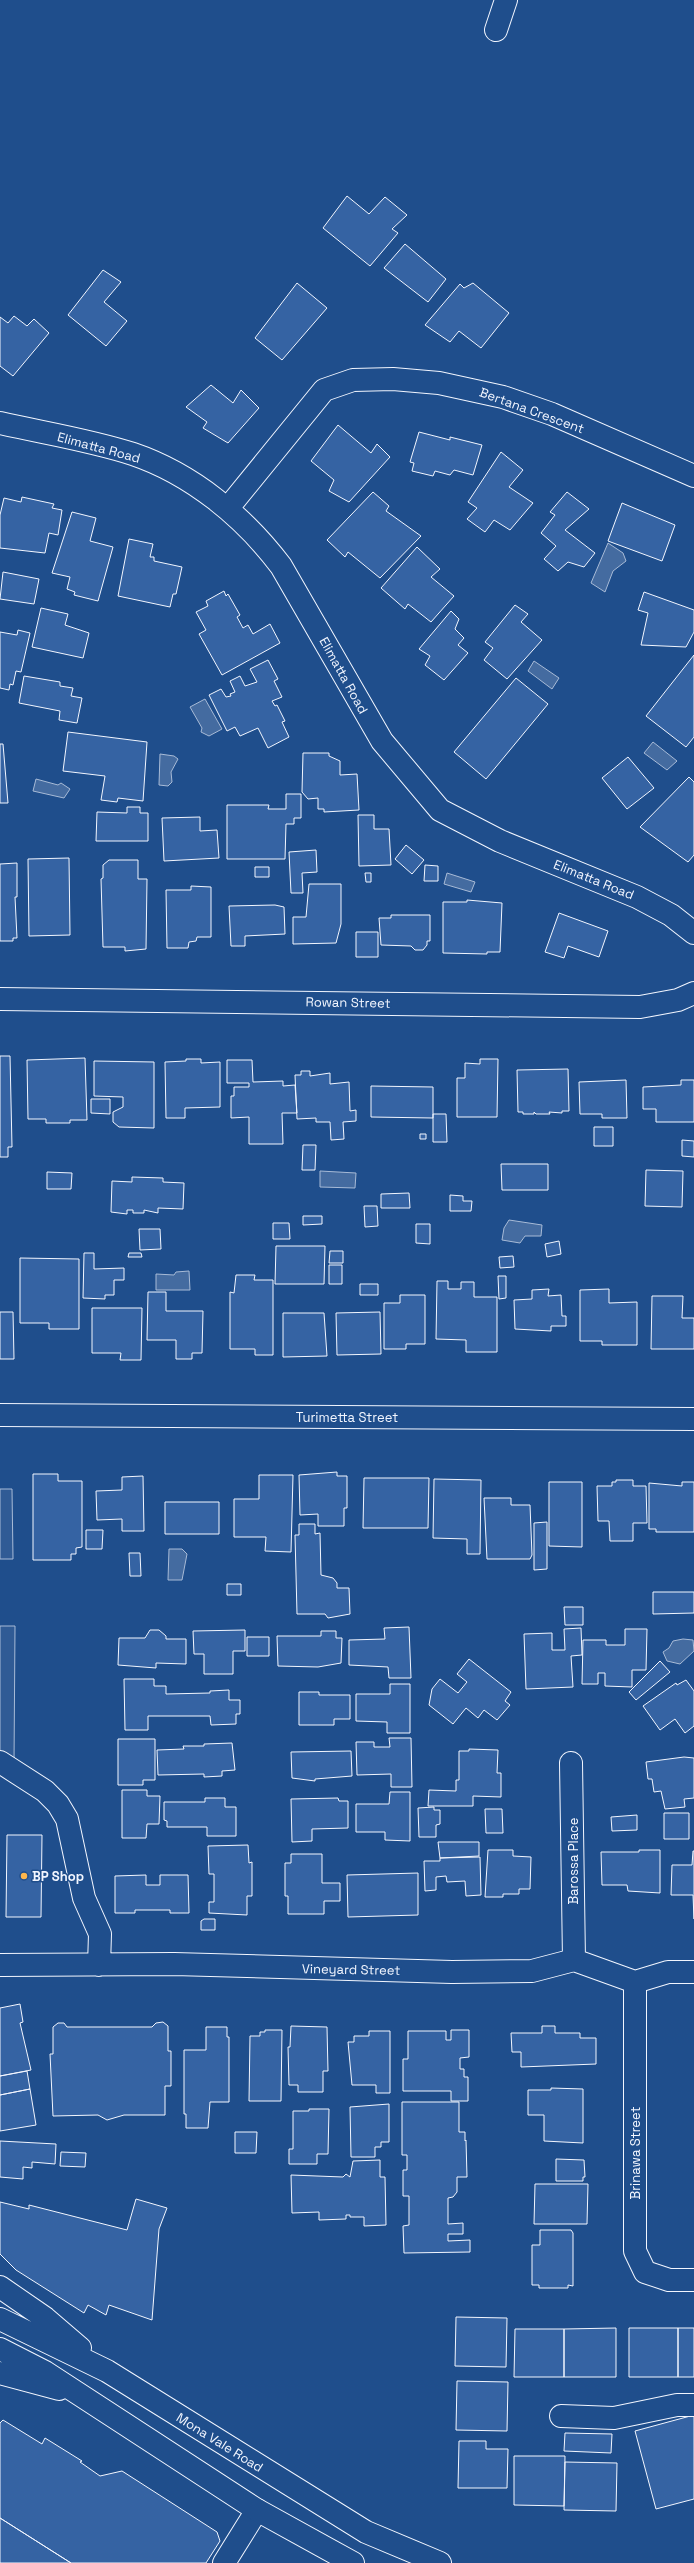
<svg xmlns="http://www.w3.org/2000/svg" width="694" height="2563" viewBox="0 0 694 2563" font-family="'Space Grotesk',sans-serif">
<rect width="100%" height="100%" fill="#1f4e8c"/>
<!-- built -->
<path fill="#305b95" stroke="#a8bbd7" d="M0,1489H12L13,1559H0Z
M0,1626H15L14,1763L0,1774Z"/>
<!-- water -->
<path fill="#446ba0" stroke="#a8bbd7" d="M608,543L623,553L626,561L613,571L605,592L591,583Z
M534,661L559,678L552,689L528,671Z
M205,699L222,729L209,736L201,732L202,728L190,707Z
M653,742L677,761L667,770L644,753Z
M160,754L174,756L178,759L171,772L172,782L168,786L159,785Z
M36,779L58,785L61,783L70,789L64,798L33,791Z
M447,873L475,882L471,892L444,884Z
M320,1171L356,1173L355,1188L320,1187Z
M509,1220L542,1225L541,1236H525L520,1243L502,1240L504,1228Z
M189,1271L190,1290H156V1274L174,1275L176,1272Z
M169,1549H182L187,1554L182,1580H168Z
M683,1639L693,1640L694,1651L680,1664L667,1661L663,1652L669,1648L673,1641Z"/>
<!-- building -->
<path fill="#3563a3" stroke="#f2f6ff" d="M347,196L369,214L385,197L407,215L392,229L398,233L370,266L323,228Z
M405,244L446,279L428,302L384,268Z
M103,270L121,282L104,302L127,321L106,346L68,315Z
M297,283L327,308L282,360L255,338Z
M473,283L509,313L481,348L459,331L450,342L425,325L460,284L464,288Z
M14,316L27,326L34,319L49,333L13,376L0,366V317L8,323Z
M211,385L233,403L241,390L259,408L228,443L203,428L207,422L186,407Z
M338,425L371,453L377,444L390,457L349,502L329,491L334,480L311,461Z
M419,432L450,440V437L482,445L473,475L454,470L450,475L435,471L433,476L412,471L414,463L410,462Z
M501,452L523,470L509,487L533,503L510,530L494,520L485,532L467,519L477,508L468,502Z
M373,492L389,506L386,511L421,536L380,578L348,552L345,557L327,540Z
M567,492L589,509L565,530L595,553L584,567L568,562L558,571L544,559L556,546L541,533L555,515L550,512Z
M22,497L54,504L52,508L62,510L58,535L49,533L45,553L0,548V515L4,498L21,502Z
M622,503L675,525L662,561L608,541Z
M72,512L96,518L90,541L113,547L98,601L74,595L75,592L67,589L70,577L52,573Z
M129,539L153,544L150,557H154V561L182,567L176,594H173L170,607L118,596Z
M417,547L440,569L431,577L454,596L431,622L408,604L405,609L381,588Z
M3,572L39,579L34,604L0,599Z
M224,591L226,596L228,594L240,615L237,617L243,628L248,625L253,634L270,624L280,643L222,675L199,634L206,630L196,612L208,606L206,601Z
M644,592L694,610V632L686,647L641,645L648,613L638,610Z
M515,605L528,614L521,622L542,640L507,679L484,660L493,648L485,642Z
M41,608L68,614L65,625L89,633L83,658L32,647Z
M451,611L459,619L455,629L464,638L458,645L468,653L444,680L425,665L430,656L419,649Z
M18,630L30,633L21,672L16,671L13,685L10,684L9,690L0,688V632L17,635Z
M694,655V737L686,747L646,716Z
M268,660L278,679L274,681L282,697L272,701L275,706L277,705L285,721L282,722L289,737L268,748L258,728L240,736L235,727L227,731L209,695L221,689L226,697L231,696L230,694L235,692L230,681L240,676L245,686L257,682L250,669Z
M24,676L60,682V686L73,688L71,696L82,698L77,723L59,720L60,711L19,703Z
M516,678L548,704L486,779L454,752Z
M68,732L147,742L143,801L118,798L117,802L101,800L105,776L63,771Z
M0,744H3L8,803H0Z
M303,753H329V756L340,761V775L357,774L359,810L324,812V809H318V798L308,799L302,792Z
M628,757L654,788L627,809L602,778Z
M689,777L694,782V855L688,862L640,827Z
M286,794H301V818H294V824H286L285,859H227V805H269L268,809H286Z
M127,807H140V813H148V841H96L97,812L127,813Z
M358,815H374V829H389L391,865L359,866Z
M200,817V831L217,830L219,858L164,861L162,818Z
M406,845L424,860L412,874L395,859Z
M316,850L317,872L302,873L303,893H291L289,852Z
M69,858L70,935L29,936L28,859Z
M109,860H138V879H147L146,949L125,951V947H103L101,879L103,878V865Z
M17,863V897H15L17,938H13V941H0V864Z
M425,865L438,866V881H424Z
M255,867H269V877H255Z
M365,873H371V882H366Z
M309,884H341V924L336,943L293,944V917H306Z
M191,886L211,887V937H197L196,941L189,942L188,948H167L166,890H191Z
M467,900L502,903L500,952H487V954L443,953V902H467Z
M275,905L284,907L285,934L245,936V946H231L229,906Z
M559,913L608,931L599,957L568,946L564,958L545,952Z
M391,915H430V941H427V945L423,950H415L411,946L381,945L379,918H391Z
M356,932H378V957H356Z
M0,1056H10L12,1147H8V1157H0Z
M85,1058L87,1120H70V1123H46V1119H28L27,1060Z
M186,1059H201V1063L220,1062V1107L185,1108V1118H166L165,1062L186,1061Z
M480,1059H498L497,1117H457V1078H465V1063L480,1064Z
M227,1060H252L253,1082L283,1081V1086L295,1085L297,1113H282L283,1144H249V1117L231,1118V1096H234V1087H249V1083H227Z
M94,1061L154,1062V1128L119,1127L113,1122V1112L123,1107V1097L94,1096Z
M568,1069L569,1111H562V1113L549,1112L550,1114H536L534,1112V1114H523V1112H518L517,1070Z
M301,1071H310V1076L330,1073V1084L349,1082L350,1111L356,1110V1121L343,1122L344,1139L331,1140L330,1122H316V1118L297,1119L295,1075H301Z
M626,1080L627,1118H602V1114H580L579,1082Z
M681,1080H694V1122H656V1109H643V1087L681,1085Z
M371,1086L433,1087V1118L371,1117Z
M91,1099H110V1114L91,1113Z
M433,1114H446L447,1142H433Z
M594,1127H613V1146H594Z
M420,1134H426V1139H420Z
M682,1140L694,1141V1157L682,1156Z
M303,1145H316L315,1170H302Z
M501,1164H548V1190H502Z
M646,1170L683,1171L682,1207L645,1206Z
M47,1172L72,1173L71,1189H47Z
M132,1177L163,1178V1182L184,1183L183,1209L158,1208V1213L144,1210V1213H133V1210H127V1214L111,1212L112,1181L132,1182Z
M409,1193L410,1208H381V1194Z
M450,1195L463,1196V1201H472L471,1211H450Z
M364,1206H377L378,1226L365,1227Z
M303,1216H322V1224L303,1225Z
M273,1223H289L290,1239H273Z
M416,1224H430V1244L416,1243Z
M139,1229H160L161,1249L140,1250Z
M559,1241L561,1254L547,1257L545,1244Z
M276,1246H325L324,1284H275Z
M330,1251H343V1263H329Z
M84,1253H94V1269L124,1268V1280H114V1295H105V1299L83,1298Z
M129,1253H141L142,1257H128Z
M513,1256L514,1267L500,1268L499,1257Z
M20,1258L79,1259V1329H49V1323H20Z
M329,1265H342V1284H329Z
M236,1275H255L254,1280H273V1355H255V1349H230V1292L234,1293Z
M498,1276H506V1298L499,1299Z
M437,1281H448V1289H461V1282H474V1297H497V1352H466V1340L436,1339Z
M360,1284H378V1295H360Z
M549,1289L548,1296L561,1295L562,1316H566V1326H551V1331L515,1329L514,1300L532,1299V1290Z
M609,1289V1303L637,1302V1345H602V1341H580V1290Z
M148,1292H166V1311H203L202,1353H192V1359H176V1340H147Z
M400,1295H425V1344H406V1349H384V1303H400Z
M652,1296H683L682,1318H694V1349H651Z
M92,1308H142L141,1360H120L121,1353H92Z
M0,1312H13L14,1359H0Z
M380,1312L381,1354L337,1355L336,1313Z
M283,1313H324L327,1356L283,1357Z
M337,1472V1476H347V1508H344V1526H318V1514L300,1515L299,1475Z
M33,1474H58V1481H82V1547L76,1548V1554H71V1560H33Z
M259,1475H293L291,1552L265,1551L266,1537H234V1499H259Z
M143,1476L144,1531H122V1519L97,1520L96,1491L122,1490V1477Z
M364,1478H429L428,1528H363Z
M434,1479L481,1480L480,1554H467V1539L433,1538Z
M616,1480H633V1486H646L647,1523H633V1541H610L609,1521H598L597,1486H612V1482H616Z
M549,1482H582V1547L549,1546Z
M682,1482H694V1532H656V1529H649V1483L682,1486Z
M484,1498H511V1505H530L532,1555L530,1559H487Z
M165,1502H219V1534H165Z
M547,1522V1569L534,1570V1523Z
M299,1524H315V1534L320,1533L321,1575L333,1578L337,1583V1588H349L350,1614L328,1618L325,1614H297L295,1535H299Z
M86,1530H103L102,1549H86Z
M129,1553H140L141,1576H130Z
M227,1584H241V1595H227Z
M653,1592H694V1613L653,1614Z
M564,1607H583V1625H565Z
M409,1627L411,1678H389L388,1667L349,1665V1640L385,1639L384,1628Z
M581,1628L582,1655L571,1656L573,1687L526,1689L524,1634L552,1633V1650H565L564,1629Z
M625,1629H647L646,1670H632V1687L605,1686V1673H598V1684H582L583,1640H606V1645H625Z
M150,1630H159L166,1636V1639H186V1664L156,1663V1668L118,1665L119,1638H145Z
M245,1630V1651H233V1674H204V1654H194L193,1631Z
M321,1631H336V1638H342L341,1663L318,1667L278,1666L277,1636H321Z
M247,1637H269V1656H247Z
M469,1659L511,1692L505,1701L510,1705L497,1720L484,1710L478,1718L466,1708L453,1724L429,1705L432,1689L440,1679L458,1693L467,1682L457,1674Z
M660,1661L670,1672L636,1700L629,1692Z
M124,1679H154V1686H166V1694L210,1693V1691L229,1690V1700H240V1714H236V1724L211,1725L210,1716H148V1730H125Z
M686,1680L694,1691V1726L685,1733L675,1719L660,1730L643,1706L676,1683L677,1685Z
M390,1684H410V1733H387V1722L356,1721V1694H390Z
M299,1692H319V1695H350V1719H334V1725H299Z
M389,1738H411L412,1787H391V1774L357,1775L356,1742H374V1747H390Z
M118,1739H155V1780H143V1785H118Z
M232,1743L235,1770L222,1771V1776L204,1777V1774L158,1775L157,1750L184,1749L183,1746H204V1744Z
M469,1749L498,1750L497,1773H501V1797L473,1796V1806H428L429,1790L456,1791V1780H459V1751H469Z
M351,1751L352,1776L315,1779V1781L292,1778L291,1752Z
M684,1757L694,1758V1798L684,1799L685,1807L665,1809L661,1791L654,1792L652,1779H648L646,1762Z
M122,1790H147V1796H160L159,1824H147L146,1838H122Z
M390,1792H410V1841L385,1840V1832H356V1804H389Z
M205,1798H225V1807H236V1836H207V1827H167V1821L164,1820V1802H205Z
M338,1798L339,1801H348V1828L312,1829V1841L292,1842L291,1799Z
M434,1807V1810H440V1824L436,1825V1837H419L418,1808Z
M485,1809H502L503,1833H486Z
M664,1813H689V1839H664Z
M637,1815V1830L612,1831L611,1817Z
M7,1835H42L41,1917H6Z
M438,1842H479V1856L440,1858Z
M248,1845L249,1863L252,1862V1896H247V1915L209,1913V1902H214V1874H209L208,1846Z
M488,1850H513V1856L531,1857L530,1889H519V1894H503V1897H485Z
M639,1850H660V1893L628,1891L627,1885H602L601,1852H639Z
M693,1851H694V1919L693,1895H671L672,1865H692Z
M291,1854H322V1883H340V1901H324V1914H288V1896H285V1863H291Z
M480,1857L481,1895L466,1896L465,1881L447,1882L446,1876L436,1877V1890L425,1891L424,1861H440V1858Z
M418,1873V1915L348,1917L347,1875Z
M146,1875V1885H160V1875H188L189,1913H170V1910H135V1913H115V1876Z
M204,1919H215V1930H201V1921Z
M20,2004L23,2022L20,2023L31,2070L0,2076V2008Z
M163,2022L168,2026V2051H171V2086H165V2115H124L107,2120L98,2115L53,2116L50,2054H53V2027L58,2023H64L67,2027H152L156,2023Z
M291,2026L327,2027L328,2071H323V2092H298V2085H289L288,2047H290Z
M542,2026H555V2033H580V2038H596V2064L521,2067V2052H512L511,2033H542Z
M206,2027H227V2037H229V2102H210L208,2128H186V2114H184V2050H206Z
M265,2030H282L281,2101H249L250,2036H260V2032H265Z
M451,2030H469V2057L460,2058V2069H464V2077H468V2101H451V2091H403V2059H408V2031H446V2040H451Z
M369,2031H390V2093H376V2085H352L348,2042H354V2036H369Z
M27,2071L30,2089L0,2095V2076Z
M551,2088L583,2089V2143L544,2141V2115H528V2090H551Z
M30,2089L36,2125L0,2131V2095Z
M402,2102H459V2132H465V2141L466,2140L467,2177H457V2192L453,2197L448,2198V2224L463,2223V2234H448V2241L470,2240V2252L404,2253L403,2226L409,2225V2196H403V2170H407V2155H402Z
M389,2104V2142H381V2147H375V2157H351L350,2107Z
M309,2109H329L328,2154H317V2164H289V2149H293V2111H309Z
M235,2132H257L256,2153H235Z
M0,2141L56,2144L55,2164L32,2162V2168L23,2167V2179L0,2177Z
M61,2152L86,2153L85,2167L60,2166Z
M556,2159L584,2160L585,2177H583V2181H556Z
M380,2160V2177H385L386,2225L364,2226V2217H350V2215H346V2219L319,2220V2212L292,2213L291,2175L343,2177L346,2174L350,2177L353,2161Z
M535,2184H588L587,2224H534Z
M136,2199L167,2208L159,2229L152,2320L109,2305L106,2315L88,2305L84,2313L16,2270L0,2254V2202L29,2209V2205L127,2230Z
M540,2230H571L573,2233V2286L568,2285V2288H539V2285H532V2245H540Z
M456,2317L507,2318L506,2367L455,2366Z
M616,2328V2377H564V2329Z
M629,2328H678V2377H629Z
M678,2328H694V2377H678Z
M515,2329H564V2377H514Z
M457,2381L508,2382L507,2431L456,2430Z
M694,2415V2499L656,2509L635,2431Z
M3,2420L42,2444L45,2438L82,2461L80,2462L100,2476L122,2471L217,2532L220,2541L206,2563H71L0,2518V2423Z
M565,2433L612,2434L611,2453L564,2451Z
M459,2441H486V2449H508L507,2488H458Z
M514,2456H565L564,2506L514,2505Z
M565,2462L617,2463L616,2511L564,2510Z
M0,2518L71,2563H0Z"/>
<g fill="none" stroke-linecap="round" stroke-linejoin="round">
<defs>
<path id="minor" d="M496,30L506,0
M0,423C44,433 90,440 133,454C192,474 244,517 281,566L382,741L440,810L500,841L637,897L671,915L694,933
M228,508L324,390L353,380L393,379L439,383L503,397L552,414L694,476
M0,999L640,1007L678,1000L694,993
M0,1415L694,1419
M0,1762L45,1791L58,1804L67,1819L84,1898L100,1934L99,1965
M571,1763L574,1960
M0,1965L174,1964L452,1972L532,1971L574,1960L635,1982L668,1972H694
M635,1982V2251L645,2272L669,2280H694
M561,2416L614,2418L677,2405H694
M224,2563L257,2510"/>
<path id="highway" d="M0,2287L45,2318L80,2348
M0,2319L107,2371L366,2532L440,2563
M0,2349L45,2372L257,2510L353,2563
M0,2373L59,2389"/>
</defs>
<!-- minor casing -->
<use href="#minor" stroke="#f2f6ff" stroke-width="24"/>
<!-- highway casing -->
<use href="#highway" stroke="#f2f6ff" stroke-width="24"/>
<!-- minor -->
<use href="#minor" stroke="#1f4e8c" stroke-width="22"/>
<!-- highway -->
<use href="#highway" stroke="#1f4e8c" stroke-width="22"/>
</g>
<!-- markers -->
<circle fill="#ffb74d" stroke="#1f4e8c" stroke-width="1.5" cx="24" cy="1876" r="4"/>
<g text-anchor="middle" stroke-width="3" stroke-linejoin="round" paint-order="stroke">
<!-- street labels -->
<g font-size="13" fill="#f2f6ff" stroke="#1f4e8c">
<text transform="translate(532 410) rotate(20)" y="5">Bertana Crescent</text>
<text transform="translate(99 447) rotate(15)" y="5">Elimatta Road</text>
<text transform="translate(344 675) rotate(61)" y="5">Elimatta Road</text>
<text transform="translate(594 879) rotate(22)" y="5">Elimatta Road</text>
<text transform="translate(348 1002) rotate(1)" y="5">Rowan Street</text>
<text x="347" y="1422">Turimetta Street</text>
<text transform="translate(573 1861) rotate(-90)" y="5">Barossa Place</text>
<text transform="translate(351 1969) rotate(1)" y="5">Vineyard Street</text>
<text transform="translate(635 2153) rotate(-90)" y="5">Brinawa Street</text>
<text transform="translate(220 2442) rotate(32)" y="5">Mona Vale Road</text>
</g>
<!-- poi labels -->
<g font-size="13" font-weight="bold" fill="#f2f6ff" stroke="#1f4e8c" text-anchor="start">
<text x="32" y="1881">BP Shop</text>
</g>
</g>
</svg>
